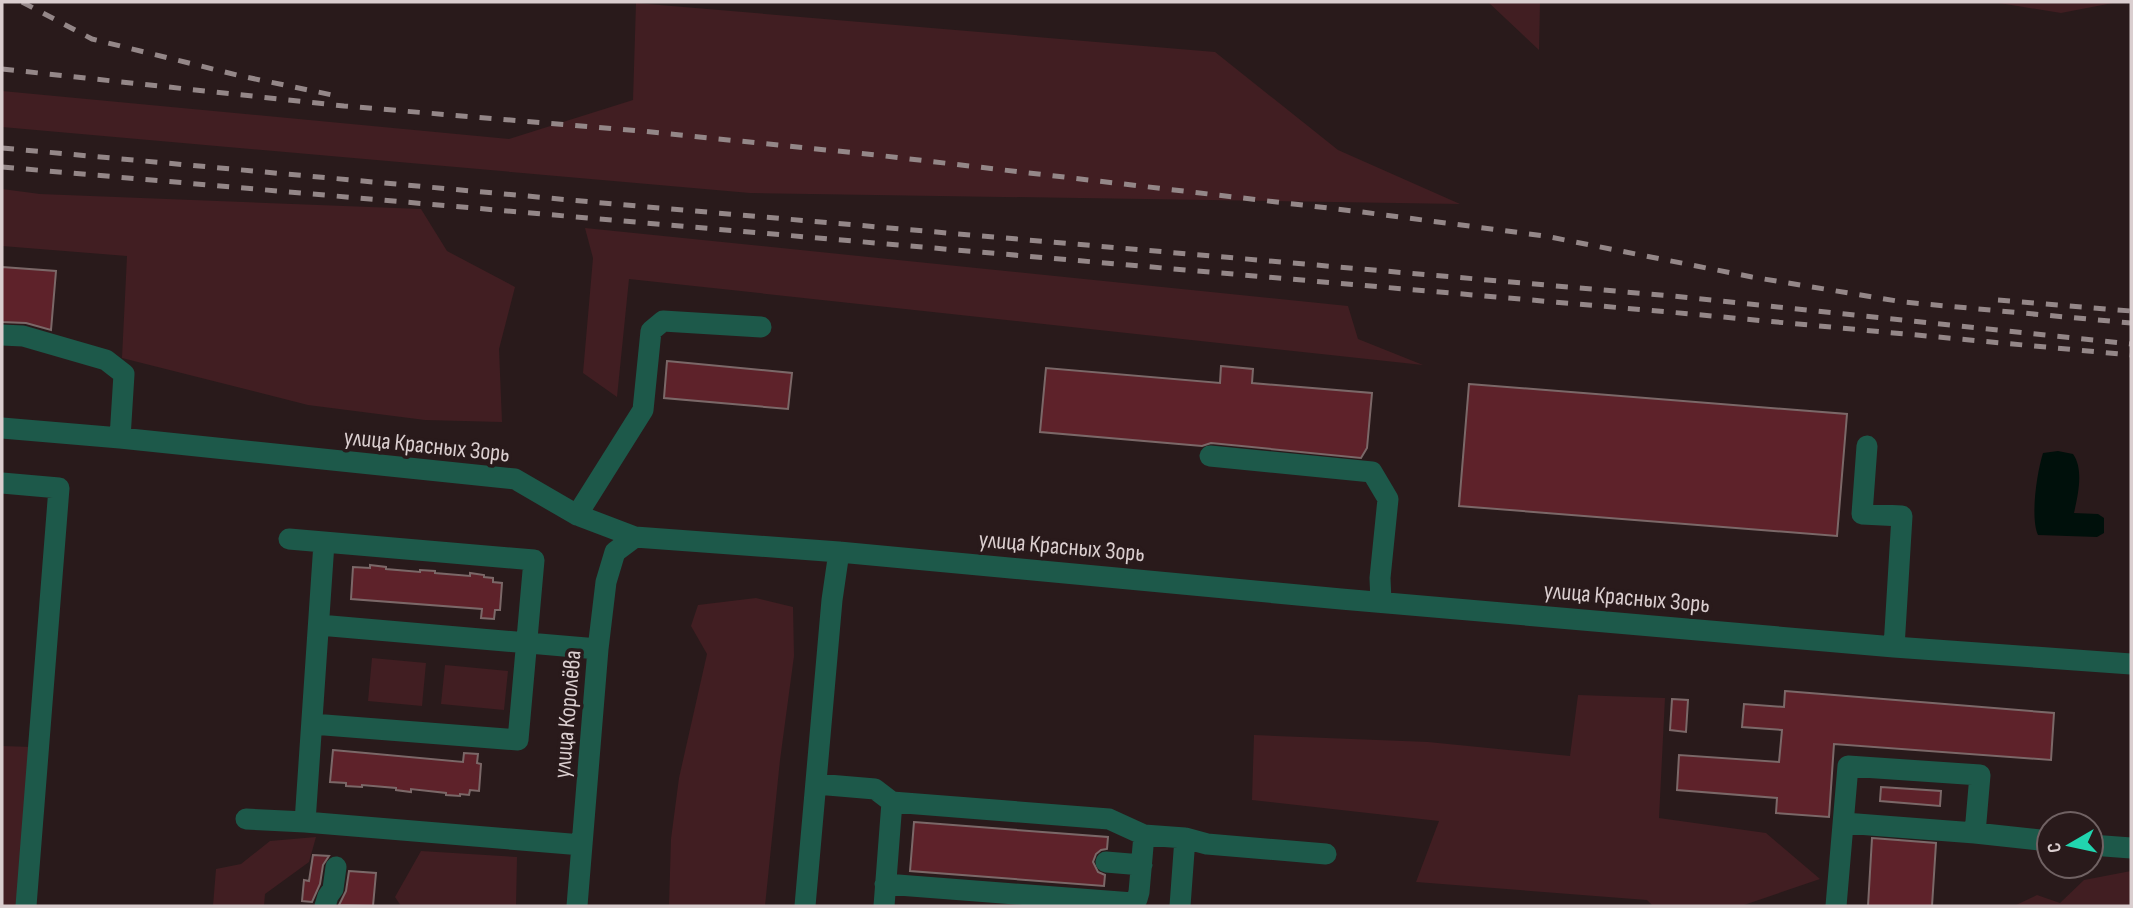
<svg xmlns="http://www.w3.org/2000/svg" width="2133" height="908" viewBox="0 0 2133 908" font-family="'Sofia Sans Condensed',sans-serif">
<rect width="100%" height="100%" fill="#291a1b"/>
<!-- green -->
<path fill="#411e22" d="M1488,2H1540L1539,50Z
M1993,2H2118L2061,13Z
M636,3L1215,52L1338,150L1460,204L750,193L2,127V91L509,139L633,100Z
M2,189L40,194L421,209L447,251L515,287L499,349L502,422L425,420L308,405L122,358L127,256L2,246Z
M585,228L1348,306L1358,339L1423,365L629,279L617,397L583,373L593,258Z
M756,598L793,607L794,656L780,760L765,906H669L671,839L679,778L707,654L691,626L698,605Z
M372,658L426,663L422,706L368,701Z
M445,665L508,671L504,710L441,704Z
M1578,695L1665,698L1659,818L1766,833L1820,879L1741,906H1653L1647,900L1416,882L1439,821L1252,800L1254,735L1428,742L1570,756Z
M2,746L32,747L23,906H2Z
M316,837L309,862L265,894L264,906H213L216,869L241,864L270,841Z
M421,851L517,857L516,906H401L395,897Z
M2131,871V906H2014L2037,895L2060,903L2084,880Z"/>
<!-- water -->
<path fill="#00100b" d="M2058,451L2073,454C2084,469 2078,495 2074,513L2098,514L2104,518V533L2097,537L2038,535C2030,517 2037,472 2043,453Z"/>
<!-- building -->
<path fill="#5e222a" stroke="#7b6868" stroke-width="2" d="M2,267L56,271L51,330L26,323L2,322Z
M667,361L792,373L788,409L664,398Z
M1221,366L1253,369L1252,383L1372,393L1367,448L1361,458L1211,443L1202,446L1040,432L1046,368L1220,383Z
M1469,384L1847,414L1837,536L1459,506Z
M370,565L386,567V569L420,572V570L435,571V573L470,576V573L484,575V577L493,578V582L502,583L500,610H495L494,619L481,618L482,609L351,599L353,567L370,568Z
M1785,691L2054,713L2051,760L1834,744L1829,817L1776,813L1777,798L1677,790L1679,755L1779,762L1782,730L1742,727L1744,704L1784,707Z
M1672,699L1688,700L1686,732L1670,730Z
M333,750L463,762L464,753L478,754L477,763L481,764L479,791L470,790L469,795L460,794V796L446,795V793L411,789V792L396,790V788L362,785V787L346,786V783L330,782Z
M1881,787L1941,791L1940,806L1880,801Z
M914,822L1108,837L1107,849L1101,850L1096,854L1093,862L1098,872L1105,875L1104,886L910,871Z
M1872,838L1936,843L1932,906H1868Z
M313,855L329,856L323,865L320,884L312,902L302,901L304,880L309,881Z
M349,871L376,873L373,906L339,905L346,891Z"/>
<g fill="none" stroke-linecap="round" stroke-linejoin="round">
<!-- minor -->
<path stroke="#1d594a" stroke-width="21" d="M2,335L23,336L106,360L124,374L120,438
M2,428L120,438L515,479L577,515L635,537L839,552L1341,599L1894,647L2131,664
M1867,446L1862,514L1902,516L1894,647
M1210,456L1372,472L1388,499L1380,578L1381,602
M2,483L59,488L26,906
M577,515L643,410L651,331L663,321L761,327
M289,539L534,560L518,740L312,724
M324,543L305,822L582,845
M319,625L598,649
M816,784L875,789L892,802L884,906
M892,802L1109,819L1144,835L1185,838L1207,844L1326,854
M246,819L305,822
M1844,823L1975,833
M2091,845L2131,848
M1106,862L1142,865
M885,884L1133,903L1137,899L1139,892L1144,835
M325,906L328,896L333,889L336,867
M577,906L598,649L606,582L615,552L635,537
M805,906L832,600L839,552
M1180,906L1185,838
M1836,906L1848,766L1980,775L1975,833L2049,841"/>
<!-- rail -->
<path stroke="#948788" stroke-width="5" stroke-dasharray="12 12" stroke-linecap="butt" d="M22,2L92,39L241,76L342,97
M2,69L344,106L641,131L876,155L1362,212L1545,236L1752,277L1903,302L2131,323
M2,148L614,204L1672,296L2131,344
M2,167L1669,312L2131,355
M1998,300L2131,311"/>
</g>
<g text-anchor="middle" stroke-width="7" stroke-linejoin="round" paint-order="stroke">
<!-- street labels -->
<g font-size="24" fill="#dacecf" stroke="#291a1b">
<text transform="translate(427 445) rotate(6)" y="8">улица Красных Зорь</text>
<text transform="translate(1062 546) rotate(5)" y="8">улица Красных Зорь</text>
<text transform="translate(1627 597) rotate(5)" y="8">улица Красных Зорь</text>
<text transform="translate(567 714) rotate(-85)" y="8">улица Королёва</text>
</g>
</g>
<!-- border -->
<rect width="2133" height="908" fill="none" stroke="#dacecf" stroke-width="7"/>
<!-- north arrow -->
<g transform="translate(2070 845) rotate(261)"><circle r="33" fill="#291a1b" stroke="#706263" stroke-width="2"/>
<path d="M0-5L12 26L0 18L-12 26Z" fill="#21d5af"/>
<text y="-10" font-size="19" font-weight="bold" text-anchor="middle" fill="#dacecf">С</text>
</g>
</svg>
